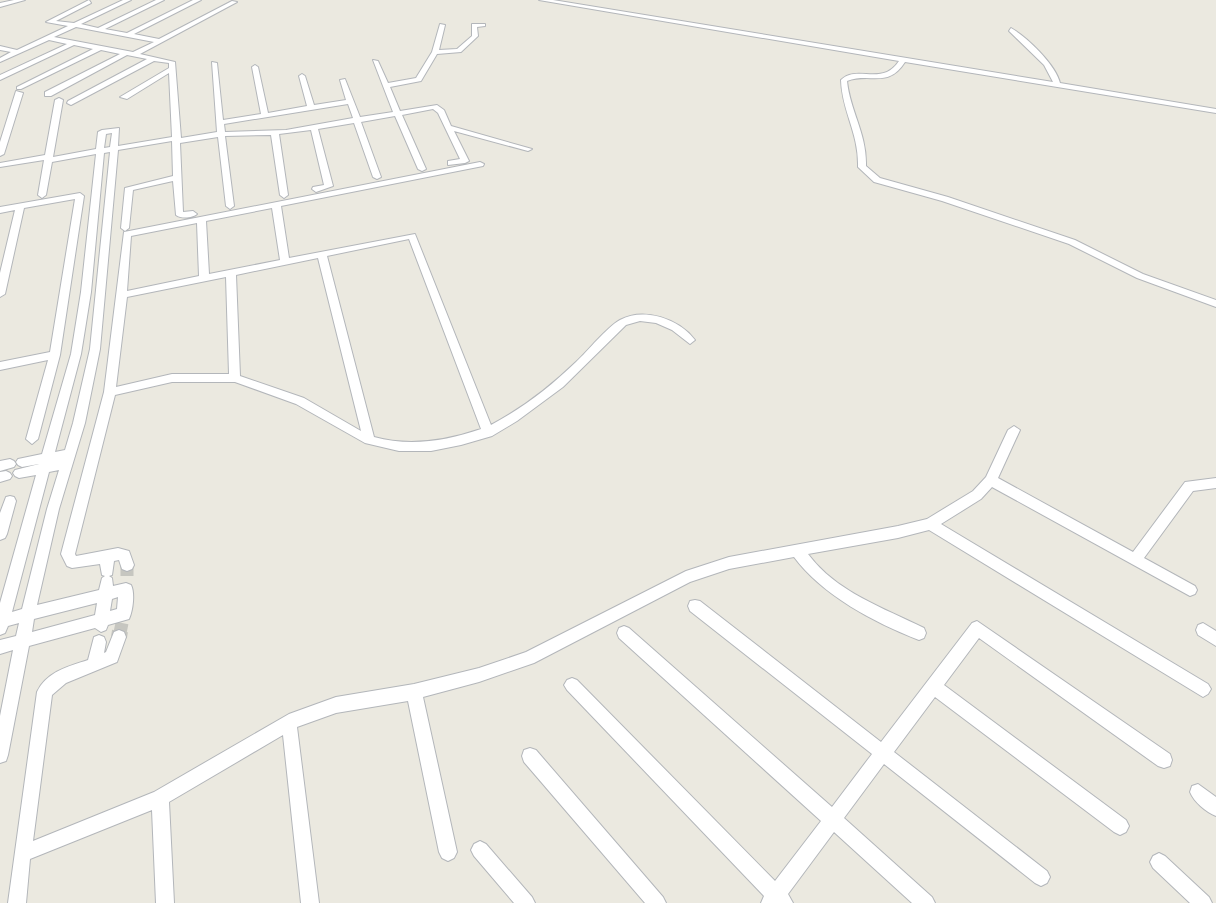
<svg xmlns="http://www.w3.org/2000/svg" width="1216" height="903" viewBox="0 0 1216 903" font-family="'Fira Sans Condensed',sans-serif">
<rect width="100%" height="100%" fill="#ebe9e0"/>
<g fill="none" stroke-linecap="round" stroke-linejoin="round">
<!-- minor-tunnel-far1 -->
<path stroke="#c6c6c0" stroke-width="13" stroke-dasharray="13 7" stroke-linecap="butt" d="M127,565V576
M120,633L122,623"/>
<!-- minor-tunnel -->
<path stroke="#c6c6c0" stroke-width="16" stroke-dasharray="16 8" stroke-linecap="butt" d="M119,637L120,631"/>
<defs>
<path id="minor" d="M14,0H25L0,7V3Z
M89,0L91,3L56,21L74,23L123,0H131L81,24L98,28L156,0H164L105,29L127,33L193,0H201L134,34L159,39L232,1L237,2L140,54L175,62L181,138L217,132L212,62L217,63L223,120L261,114L252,67L255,65L258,67L268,113L307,106L299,76L302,74L305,76L314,105L346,100L340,80L345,79L360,117L393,112L373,60L378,61L388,83L416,78L432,52L440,24L445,25L439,50L457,49L472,36V24H485V26L477,27L478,36L461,52L437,54L421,81L390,87L400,111L437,105L444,110L451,126L532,149L528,151L454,131L469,161L465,163L448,165V161L460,159L438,113L433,109L402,115L426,169L422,171L418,169L395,116L361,122L381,177L377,179L373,177L354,123L318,129L333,186L316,192L312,189L313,187L324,185L311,130L279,134L288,195L284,198L280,195L271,135L225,136L234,206L230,209L226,206L218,137L180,143L183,212L193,211L197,214C193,218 181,219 176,215L173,181L133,190L129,228L125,231L121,228L125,188L173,176L172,141L118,150L100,349L85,423L59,509L37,605L99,590L102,578L105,576L102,575L100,564L72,568L67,566L61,554L104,392L124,232L480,162L484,164L483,166L281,206L289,258L415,234L491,425C523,408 550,387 576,362C588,351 607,327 620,320C644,307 679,319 695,340L690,344L672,330L656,323L640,321L626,325L563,387L517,421L492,436L461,445L431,451H399L365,443L296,404L235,382H172L115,395L75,554L76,556L118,548L129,551L134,565L132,569L127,571L122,569L119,560L114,561L112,575L109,576L112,578L113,586L126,583L131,585C135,593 133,610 129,619L108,625L106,630L101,632L95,628L29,646L8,755L6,761L0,763V716L13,650L0,654V640L16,636L19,623L8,626L5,633L0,635V603L36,475L19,478L15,476L13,473L15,470L39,464L22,467L18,465L16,462L18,459L42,454L71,354L81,292L96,154L52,162L46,195L42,198L38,195L44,160L0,167V163L45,155L55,100L59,98L63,100L53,157L96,149L98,132L102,130L119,128L118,146L172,137L169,73L127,99L120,97L169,68V63L154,61L71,105L67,103L68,101L147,59L127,55L51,96H45V92L120,54L101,50L21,89H17V87L93,49L74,45L0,80V75L67,44L49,40L0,62V58L11,52L0,50V46L17,50L68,26L46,22ZM76,27L154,42L133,52L54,37ZM348,104L353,118L286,130L225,132L224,124ZM112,133L110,147L104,148L106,134ZM110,152L90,349L73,423L65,450L55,452L81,354L91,292L104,153ZM272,208L280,260L209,274L206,221ZM197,223L199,276L127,291L131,236ZM409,239L481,429C446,441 410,447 374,437L327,256ZM318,258L361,431L304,398L240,376L236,275ZM226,277L229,374H172L116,387L127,297ZM59,470L47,509L22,609L12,612L49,472ZM118,597L117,609L110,611L112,599ZM97,603L95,615L32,632L34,619Z
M539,0H553L1053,82L1044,65L1009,31L1011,28C1027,37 1056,65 1060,83L1216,109V113L905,62C888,89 870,72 847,81C850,111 867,134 866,166L880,178L948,197L1075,240L1143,274L1216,300V307L1137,278L1069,244L942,201L874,182L858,167C859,133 842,112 841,80C857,64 882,87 899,61Z
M16,91L23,93L4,154L0,156V142Z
M80,193L84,196L60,355L38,439L32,444L26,439L48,360L0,370V362L50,352L75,199L24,208L5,294L0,297V273L15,210L0,213V207Z
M1014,426L1020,430L998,478L1133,552L1185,482L1216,478V488L1193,491L1144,558L1195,586L1197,590L1195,594L1190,596L992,487L981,499L941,524L1208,684L1211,689L1208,694L1203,697L1198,694L929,530L898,538L808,554C836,592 884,608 924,628L926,633L924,638L919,640C875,623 822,595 794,557L729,569L690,582L534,663L479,682L423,697L457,852L454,858L448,861L442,858L439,852L408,701L336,713L297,727L319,903H301L283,735L169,802L174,903H156L152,810L30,859L26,903H8L37,692C46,672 69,666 88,660L94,637L99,635L104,637L106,642L104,653L106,652L114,632L119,630L124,632L126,637L117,662L66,683L52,695L33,841L154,792L289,714L336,697L414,684L479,668L526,652L686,571L729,557L898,526L927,519L973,491L986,477L1008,430Z
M10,459L14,461L16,464L14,467L0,471V461Z
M6,471L10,473L12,476L10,479L0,482V472Z
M10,496L14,497L16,501L7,534L5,538L0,540V513L6,497Z
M695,600L700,601L881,742L972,623L977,621L1170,754L1172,760L1170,766L1164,768L1158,766L979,638L944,685L1126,820L1129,826L1126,832L1120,835L1114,832L935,697L894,752L1047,871L1050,877L1047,883L1041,886L1035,883L884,764L844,818L932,897L935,903H912L834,832L788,894L793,903H761L764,896L567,690L564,685L567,680L572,678L577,680L775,881L821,821L619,638L617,633L619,628L624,626L629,628L832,807L872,754L690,611L688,606L690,601Z
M1203,623L1216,631V646L1198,635L1196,630L1198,625Z
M530,748L536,750L663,897L666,903H645L524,762L522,756L524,750Z
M1198,784L1216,797V816C1206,812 1194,802 1190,792L1192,786Z
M480,841L486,844L532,897L535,903H514L474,856L471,850L474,844Z
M1159,853L1165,856L1209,897L1212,903H1190L1153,868L1150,862L1153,856Z"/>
</defs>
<!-- minor casing -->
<use href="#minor" stroke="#b3b6ba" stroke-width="2"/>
<!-- minor -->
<use href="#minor" fill="#fff" fill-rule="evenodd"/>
</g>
</svg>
